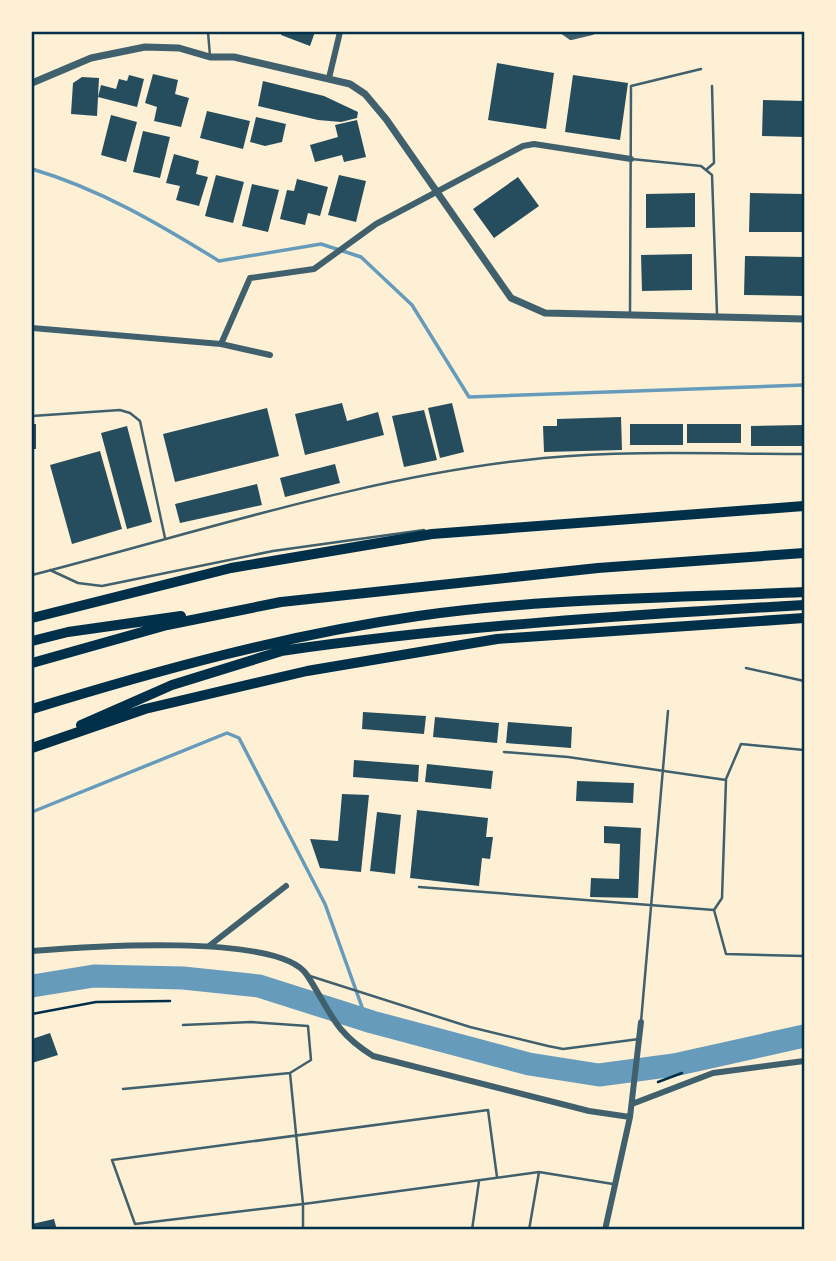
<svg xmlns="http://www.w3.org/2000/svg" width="836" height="1261" viewBox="0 0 836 1261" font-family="Poppins,sans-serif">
<rect width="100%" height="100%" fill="#fdf0d5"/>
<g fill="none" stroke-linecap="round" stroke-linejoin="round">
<!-- stream -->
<path stroke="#669bbc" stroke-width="3.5" d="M32,169C100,189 159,224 219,261L321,244L361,257L412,305L469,397L804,385
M32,812L227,733L239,738L325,904L367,1021"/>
<!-- river -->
<path stroke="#669bbc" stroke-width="23" d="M32,986L94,976L183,978L259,986L372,1022L529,1064L599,1075L674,1065L804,1036"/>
</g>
<!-- building -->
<path fill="#264d5e" d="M282,32H315L310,46L281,35Z
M497,63L554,73L546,129L488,120Z
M153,74L178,80L175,94L189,98L181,127L154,121L157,107L145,103Z
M129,75L144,79L137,107L98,97L101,85L116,89L119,79L127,81Z
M573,75L628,83L620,140L565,132Z
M82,77L99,78L97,116L71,114L73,83Z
M263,81L324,96L358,112L357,118L341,122L318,120L258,106Z
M763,100L804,101V137L762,136Z
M207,111L250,121L243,149L200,138Z
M111,115L137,122L126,162L101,155Z
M256,117L286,124L282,142L265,146L250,142Z
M357,120L366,157L344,162L342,155L315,162L310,145L338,137L335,125Z
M143,131L170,137L160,178L133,172Z
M174,154L199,161L196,174L208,177L199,206L176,200L180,186L166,183Z
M216,175L244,182L233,223L205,216Z
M339,175L366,181L356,222L328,215Z
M518,177L539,206L494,238L473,209Z
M297,179L328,187L320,216L308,213L305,225L280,219L287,190L294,191Z
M252,184L279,190L268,232L242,226Z
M695,193V227L646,228V194Z
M750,193L804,194L803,232H749Z
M692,254V290L642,291L641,255Z
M745,256L804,257V296L744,295Z
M342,403L347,421L378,412L384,435L305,455L295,414Z
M452,403L464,452L440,458L428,408Z
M267,408L279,456L175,482L163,434Z
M424,410L437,460L404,467L392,416Z
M621,417L622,450L544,452L543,426H557V419Z
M32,424H36V449H32Z
M630,424H683V445H630Z
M687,424H741V443H687Z
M803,425V446H751V426Z
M127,426L152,522L127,529L101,433Z
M100,451L122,529L72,544L50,465Z
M335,464L340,483L285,497L280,478Z
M257,484L262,505L180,523L175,504Z
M363,712L426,716L424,734L362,729Z
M435,717L499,723L497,743L433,737Z
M508,722L572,727L571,748L506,743Z
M354,760L419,765L418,782L353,777Z
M427,764L493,771L491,789L425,782Z
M577,781L634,783L633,803L576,801Z
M342,794L369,795L361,872L320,868L310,839L338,841Z
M417,810L488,818L486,837H493L490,859L482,858L479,886L410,878Z
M377,812L401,815L395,874L370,871Z
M604,826L641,828L638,898L590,897L591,878L619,879L620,844L604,843Z
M50,1033L58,1055L32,1063V1039Z
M54,1219L57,1230H32V1224Z"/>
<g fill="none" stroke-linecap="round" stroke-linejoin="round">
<!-- path -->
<path stroke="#003049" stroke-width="2.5" d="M32,1014L96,1002L170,1001
M658,1082L682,1073"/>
<!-- service -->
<path stroke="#3f606c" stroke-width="2.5" d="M208,32L210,56
M631,159L701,166L712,175L717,314
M707,169L714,163L712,86
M630,314L631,86L701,69
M32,416L120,410L130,413L140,421L165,538
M50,570L78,583L102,586L273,551L424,530
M32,575C200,532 370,475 544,458C630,450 718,454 804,454
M746,668L804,681
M726,779L741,744L804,750
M419,887L714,910L722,898L726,780L568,757L504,752
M714,910L726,954L804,956
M310,976L470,1027L548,1046L563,1049L639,1039
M641,1022L668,711
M183,1025L251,1022L308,1026L311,1060L290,1073L303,1204L135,1224L112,1160L488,1110L497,1177
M123,1089L290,1073
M303,1230V1204L311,1203L539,1172L613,1184
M472,1230L479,1181
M529,1230L539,1172"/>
<!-- minor -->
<path stroke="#3f606c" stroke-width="6" d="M564,32L571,37L592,32
M329,78L340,32
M32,328L221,344L270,355
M221,344L250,278L314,269L376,224L523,146L534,144L631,159
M209,946L286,886
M32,951C81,947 279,932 307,975C331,1012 333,1031 373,1056L589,1111L630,1117
M632,1104L713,1073L804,1061
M605,1230L630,1117L641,1022"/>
<!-- tertiary -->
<path stroke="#3f606c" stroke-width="7" d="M32,83L91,58L145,47L179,48L210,57H234L350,84L365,94L386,119L511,298L545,313L804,319"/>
<!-- motorway -->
<path stroke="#003049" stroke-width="10" d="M32,618L231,568L432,534L804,506
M32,641L68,632L181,616
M281,651C456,626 628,615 804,605
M32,663L167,625L281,602L598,568L804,553
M32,709C159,670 286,635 418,616C545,598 676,598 804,592
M81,725L172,685L285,650
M32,748L145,709L307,671L497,639L804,618"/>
</g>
<!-- border -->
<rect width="836" height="1261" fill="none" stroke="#fdf0d5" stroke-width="66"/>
<rect x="33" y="33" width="770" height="1195" fill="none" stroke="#003049" stroke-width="2.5"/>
</svg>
